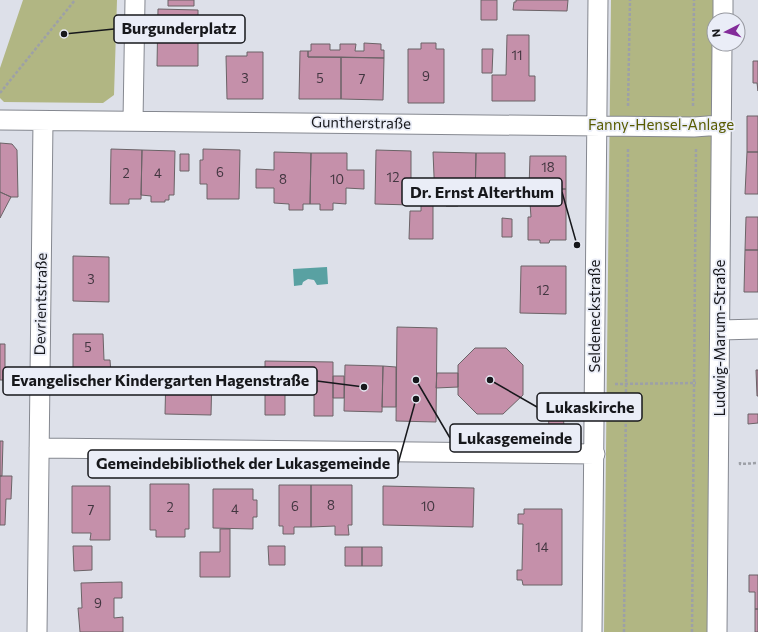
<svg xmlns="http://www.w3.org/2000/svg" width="758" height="632" viewBox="0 0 758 632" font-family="Commissioner,sans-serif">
<rect width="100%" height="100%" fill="#dde0e9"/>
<!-- green -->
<path fill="#b1b683" d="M23,0H117L114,95L103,103L4,102L0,98V68Z
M611,0H714L707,632H604Z"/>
<!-- water -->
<path fill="#59a1a2" d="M327,267L328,284L317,285L314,280L308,279L303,282L302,285L294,286L293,269Z"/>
<!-- building -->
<path fill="#c590aa" stroke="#6b6367" d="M168,0H194V6H168Z
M481,0H497V20H481Z
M516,0H568L567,11L513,10L514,2H516Z
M158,9L198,10V66H157Z
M507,35H529V76H535V101H492V75H506Z
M364,43L381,44V50H384V58L308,57V51H311V44H330V50H340V44H356L355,51H364Z
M421,43H436V49H444V103H408V49H421Z
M482,49H493L492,73H482Z
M300,51H308V57H341V99H299Z
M247,52H263V99H227L226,56H247Z
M341,57L384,58L383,100L341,99Z
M753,61H758V91L757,83H753Z
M747,116H758V152H747Z
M0,143L12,144L17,150L18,197H11L0,192Z
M111,149L142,150L141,199H129V204H110Z
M203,149L240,150L239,199H207V184H200V160H203Z
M142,150L175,151L174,195H169V200H165V202H151V196L141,195Z
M376,150L411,151V205L375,204Z
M274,152L311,153L310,204H303V210H289V204L274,203V188H256V169L274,170Z
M433,152L476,153L475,201H458V206H446V201L435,200Z
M747,152H758V194H745Z
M311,153H347V170H364V189L346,188V204L333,203V210H320V204H310Z
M476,153H505V198H491V201H475Z
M180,154H189V171H180Z
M530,156H566V189H529Z
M529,189H566V240H550L549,243H540V240H528V217H531Z
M0,192L11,197L0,218Z
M421,201H433V239H409L410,211H421Z
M746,217H758V250H745Z
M502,218L512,219V237H502Z
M745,250H758V292H744Z
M73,256L109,257V302L73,301Z
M521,266H566V314L520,313Z
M397,327L437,328L436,422L396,421Z
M73,334H103L104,360H110L111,374H73Z
M0,344H5V380H0Z
M475,348H506L523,365V395L503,414H477L458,395V365Z
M265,361L333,362V416H314V395H285V415H265Z
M345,365L383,366L382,412L344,411Z
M383,366L396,367V407H382Z
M756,370H758V396H757Z
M166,372L212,373L211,415L165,414Z
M437,373H458V387L436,388Z
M333,376H344V398H333Z
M563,410L564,427H549L548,411Z
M748,414H758V423L748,424Z
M0,441H3L2,476H0Z
M0,476H12L11,499H6L5,525H0Z
M150,484H189V529H185V537H156V530H150Z
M279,485H311V527H294V534H283V526H279Z
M311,485H352V525H348L349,535H335V526L311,527Z
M72,486H110V540H90L91,533H72Z
M383,486L474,488L473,527L383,525Z
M213,489H253V500H257V517H253V529L213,528Z
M524,509H562V585H523L522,580H517V570H522L523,524H518V514H524Z
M220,529H230V577H200V552H220Z
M73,546H92V570L74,571Z
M268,546H285V565H269Z
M345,547H362V566H345Z
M362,547H382V566H362Z
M749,575H758V609H755V592H749Z
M122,582V598H114V618L123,617V632H80L78,608H82L81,583Z
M755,609H758V632H755Z"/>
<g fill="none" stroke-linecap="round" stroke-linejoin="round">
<defs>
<path id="street" d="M723,20V0
M0,120L694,127L722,125
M133,121L135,0
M720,330L758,329
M39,448L595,454
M37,632L43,121
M592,632L598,0
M717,632L722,44"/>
</defs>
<!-- street casing -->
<use href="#street" stroke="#858890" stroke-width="21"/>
<!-- path -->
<path stroke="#9da0a7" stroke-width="2.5" stroke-dasharray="3 2" stroke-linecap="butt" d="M0,93L75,0
M628,106L630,0
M693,106L694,0
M615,384L696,383
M740,462V464L758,463
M624,632L628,147
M692,632L696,147"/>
<!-- street -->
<use href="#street" stroke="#fff" stroke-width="19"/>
</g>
<g text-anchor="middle" stroke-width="3.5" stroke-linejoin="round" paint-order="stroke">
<!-- number labels -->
<g font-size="13" fill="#423640">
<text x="517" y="60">11</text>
<text x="426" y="81">9</text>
<text x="245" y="83">3</text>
<text x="320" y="83">5</text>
<text x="362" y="84">7</text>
<text x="548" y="172">18</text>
<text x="220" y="177">6</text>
<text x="126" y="178">2</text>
<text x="158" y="178">4</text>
<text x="393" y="182">12</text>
<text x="283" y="184">8</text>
<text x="337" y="184">10</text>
<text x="91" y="284">3</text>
<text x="543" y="295">12</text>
<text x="88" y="352">5</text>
<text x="331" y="510">8</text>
<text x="295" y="511">6</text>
<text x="428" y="511">10</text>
<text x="170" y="512">2</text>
<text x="235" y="514">4</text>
<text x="91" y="515">7</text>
<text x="542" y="552">14</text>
<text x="98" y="608">9</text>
</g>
<!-- street labels -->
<g font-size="15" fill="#17181c" stroke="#eaedf7">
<text transform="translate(361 123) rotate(1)" y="5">Guntherstraße</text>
<text transform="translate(41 304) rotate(-89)" y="5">Devrientstraße</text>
<text transform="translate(595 316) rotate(-90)" y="5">Seldeneckstraße</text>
<text transform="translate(720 338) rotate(-90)" y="5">Ludwig-Marum-Straße</text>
</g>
<!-- park labels -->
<g font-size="15" fill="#585b00" stroke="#eaedf7">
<text x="661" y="130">Fanny-Hensel-Anlage</text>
</g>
</g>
<!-- callouts -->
<path fill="none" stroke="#17181c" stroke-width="1.5" d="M64 34L114 29M577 245L562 192M364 387L317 381M490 380L537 407M416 380L450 438M416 399L398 464"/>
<g fill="#17181c" stroke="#eaedf7" stroke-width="1.5">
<circle cx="64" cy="34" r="4"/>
<circle cx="577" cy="245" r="4"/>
<circle cx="364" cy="387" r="4"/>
<circle cx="490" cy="380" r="4"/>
<circle cx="416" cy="380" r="4"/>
<circle cx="416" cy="399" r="4"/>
</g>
<g fill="#eaedf7" stroke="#17181c" stroke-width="1.5">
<rect x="114" y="15" width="131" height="28" rx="4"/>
<rect x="402" y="178" width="160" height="28" rx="4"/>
<rect x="3" y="367" width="314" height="28" rx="4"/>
<rect x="537" y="393" width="105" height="28" rx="4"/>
<rect x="450" y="424" width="131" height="28" rx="4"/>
<rect x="88" y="450" width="310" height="28" rx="4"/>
</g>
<g font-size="16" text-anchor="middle" font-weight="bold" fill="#17181c">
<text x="179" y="34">Burgunderplatz</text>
<text x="482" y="198">Dr. Ernst Alterthum</text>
<text x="160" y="386">Evangelischer Kindergarten Hagenstraße</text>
<text x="590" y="413">Lukaskirche</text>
<text x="515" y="444">Lukasgemeinde</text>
<text x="243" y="469">Gemeindebibliothek der Lukasgemeinde</text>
</g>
<!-- north arrow -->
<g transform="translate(726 32) rotate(264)"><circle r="19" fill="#eaedf7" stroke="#96989f"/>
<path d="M0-3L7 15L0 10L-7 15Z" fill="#832c9a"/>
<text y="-6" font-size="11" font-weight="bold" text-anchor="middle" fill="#17181c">N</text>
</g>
</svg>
